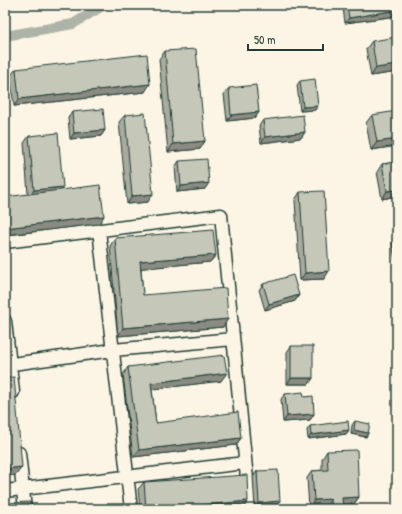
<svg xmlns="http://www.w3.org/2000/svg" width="402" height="514" viewBox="0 0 402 514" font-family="'Patrick Hand',sans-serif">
<rect width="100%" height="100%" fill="#fcf5e5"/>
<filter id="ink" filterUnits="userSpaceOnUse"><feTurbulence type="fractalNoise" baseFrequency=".025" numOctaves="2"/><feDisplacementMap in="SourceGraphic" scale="8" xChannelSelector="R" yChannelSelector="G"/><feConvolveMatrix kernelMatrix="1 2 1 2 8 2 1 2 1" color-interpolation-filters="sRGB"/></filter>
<g filter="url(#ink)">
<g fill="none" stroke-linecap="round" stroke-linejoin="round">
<!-- canal -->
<path stroke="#aeb3a7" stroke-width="10" d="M5,36L73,24L104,5"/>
<defs>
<path id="minor" d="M99,230L131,509
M5,242L221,215L250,509
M5,321L13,392
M5,365L113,350L233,339
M19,453L25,509
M5,491L245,463"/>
</defs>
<!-- minor casing -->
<use href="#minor" stroke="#1f3d34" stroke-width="15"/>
<!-- minor -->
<use href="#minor" stroke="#fcf5e5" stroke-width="12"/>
</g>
<!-- wall -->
<path fill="#a9ab9f" stroke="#1f3d34" d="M345,5H397V16L345,23L343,8Z
M372,41L397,72L371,76L366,49Z
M165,51L205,141L200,149L168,152L159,59Z
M16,69L145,92L14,106L10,76Z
M300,81L315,110L300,111L297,85Z
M229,88L259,112L255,118L227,121L224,94Z
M72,112L105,130L101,136L70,139L68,118Z
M125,115L148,202L127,204L119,122Z
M372,115L397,146L371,150L366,123Z
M263,120L305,132L301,138L261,143L259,126Z
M29,136L61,190L99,224L28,194L24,143Z
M179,161L205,189L177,192L175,167Z
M397,162V196L382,199L377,172L382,164Z
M300,192L324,279L300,280L295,200Z
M397,236V270L392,243Z
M115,238L216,255L210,262L141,268L143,295L223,327L118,336L110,246Z
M263,284L299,295L295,301L265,310L259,290Z
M291,346L313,378L309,384H287V352Z
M128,367L221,381L152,389L156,423L241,438L236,445L133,457L123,375Z
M285,394L314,414L310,420L283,422L281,399Z
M355,421L368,433L366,437L351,434L352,425Z
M310,426L349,430L346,434L308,439L307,430Z
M327,451L359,497L354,504L343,505V509H326V507L309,508L307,478L312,471L322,470V459Z
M257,471L275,507L255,508L253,477Z
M144,482L243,509H140L138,489Z"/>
<!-- shaded-wall -->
<path fill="#8a8b82" stroke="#1f3d34" d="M397,10V16L345,23L349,18Z
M397,65V72L371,76L376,68Z
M150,84L145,92L14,106L19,99Z
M318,106L315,110L300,111L303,107Z
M259,112L255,118L227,121L231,115Z
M105,130L101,136L70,139L74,133Z
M305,132L301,138L261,143L265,137Z
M397,139V146L371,150L377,142Z
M205,141L200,149L168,152L173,144Z
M209,183L205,189L177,192L181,186Z
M63,187L58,195L28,197L34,190Z
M397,190V196L382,199L387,191Z
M153,194L148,202L127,204L132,196Z
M104,216L99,224L5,235V228Z
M216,255L210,262L135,269L140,261Z
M329,271L324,279L300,280L305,273Z
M299,295L295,301L265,310L269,304Z
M228,319L223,327L118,336L123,328Z
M227,373L221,381L146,390L151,383Z
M291,378H313L309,384H287Z
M314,414L310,420L283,422L287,416Z
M349,430L346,434L308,439L311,435Z
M354,430L368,433L366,437L351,434Z
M241,438L236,445L133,457L139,450Z
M22,467L16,475L5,476V469Z
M359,497L354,504L337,505L342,498Z
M331,499L326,507L309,508L314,500Z
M248,501L243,509H170V508Z
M280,501L275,507L255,508L259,503Z"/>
<!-- building -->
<path fill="#c5c7b9" stroke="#1f3d34" d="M347,5H397V10L349,18Z
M397,37V65L376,68L372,41Z
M196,49L205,141L173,144L165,51Z
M147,54L150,84L19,99L16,69Z
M315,79L318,106L303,107L300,81Z
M256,85L259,112L231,115L229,88Z
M103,109L105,130L74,133L72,112Z
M397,111V139L377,142L372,115Z
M145,113L153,194L132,196L125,115Z
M303,115L305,132L265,137L263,120Z
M58,133L63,187L34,190L29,136Z
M207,159L209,183L181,186L179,161Z
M397,162V190L387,191L382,164Z
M100,185L104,216L5,228V197Z
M324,191L329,271L305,273L300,192Z
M213,230L216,255L140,261L143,295L226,288L228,319L123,328L115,238Z
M293,275L299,295L269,304L263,284Z
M5,328L6,339L5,340Z
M291,346H313V378H291Z
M224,355L227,373L151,383L156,423L238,412L241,438L139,450L128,367Z
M14,377L22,467L5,469V378Z
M303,392L304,397L313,396L314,414L287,416L285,394Z
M348,421L349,430L311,435L310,426Z
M355,421L370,424L368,433L354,430Z
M357,450L359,497L342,498L343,509H332L331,499L314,500L312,471L328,470L327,451Z
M278,470L280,501L259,503L257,471Z
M247,475L248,501L170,508V509H146L144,482Z
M30,502V509H5V503Z"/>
</g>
<!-- margin -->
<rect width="402" height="514" fill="none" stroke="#fcf5e5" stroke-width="20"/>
<rect x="10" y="10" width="382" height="494" fill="none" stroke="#1f3d34" stroke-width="1.5" filter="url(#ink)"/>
<!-- scale -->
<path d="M248 44v6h75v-6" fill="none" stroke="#1f3d34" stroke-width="2"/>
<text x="254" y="44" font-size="12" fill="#1f3d34" stroke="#fcf5e5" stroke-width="3" paint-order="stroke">50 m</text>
</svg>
